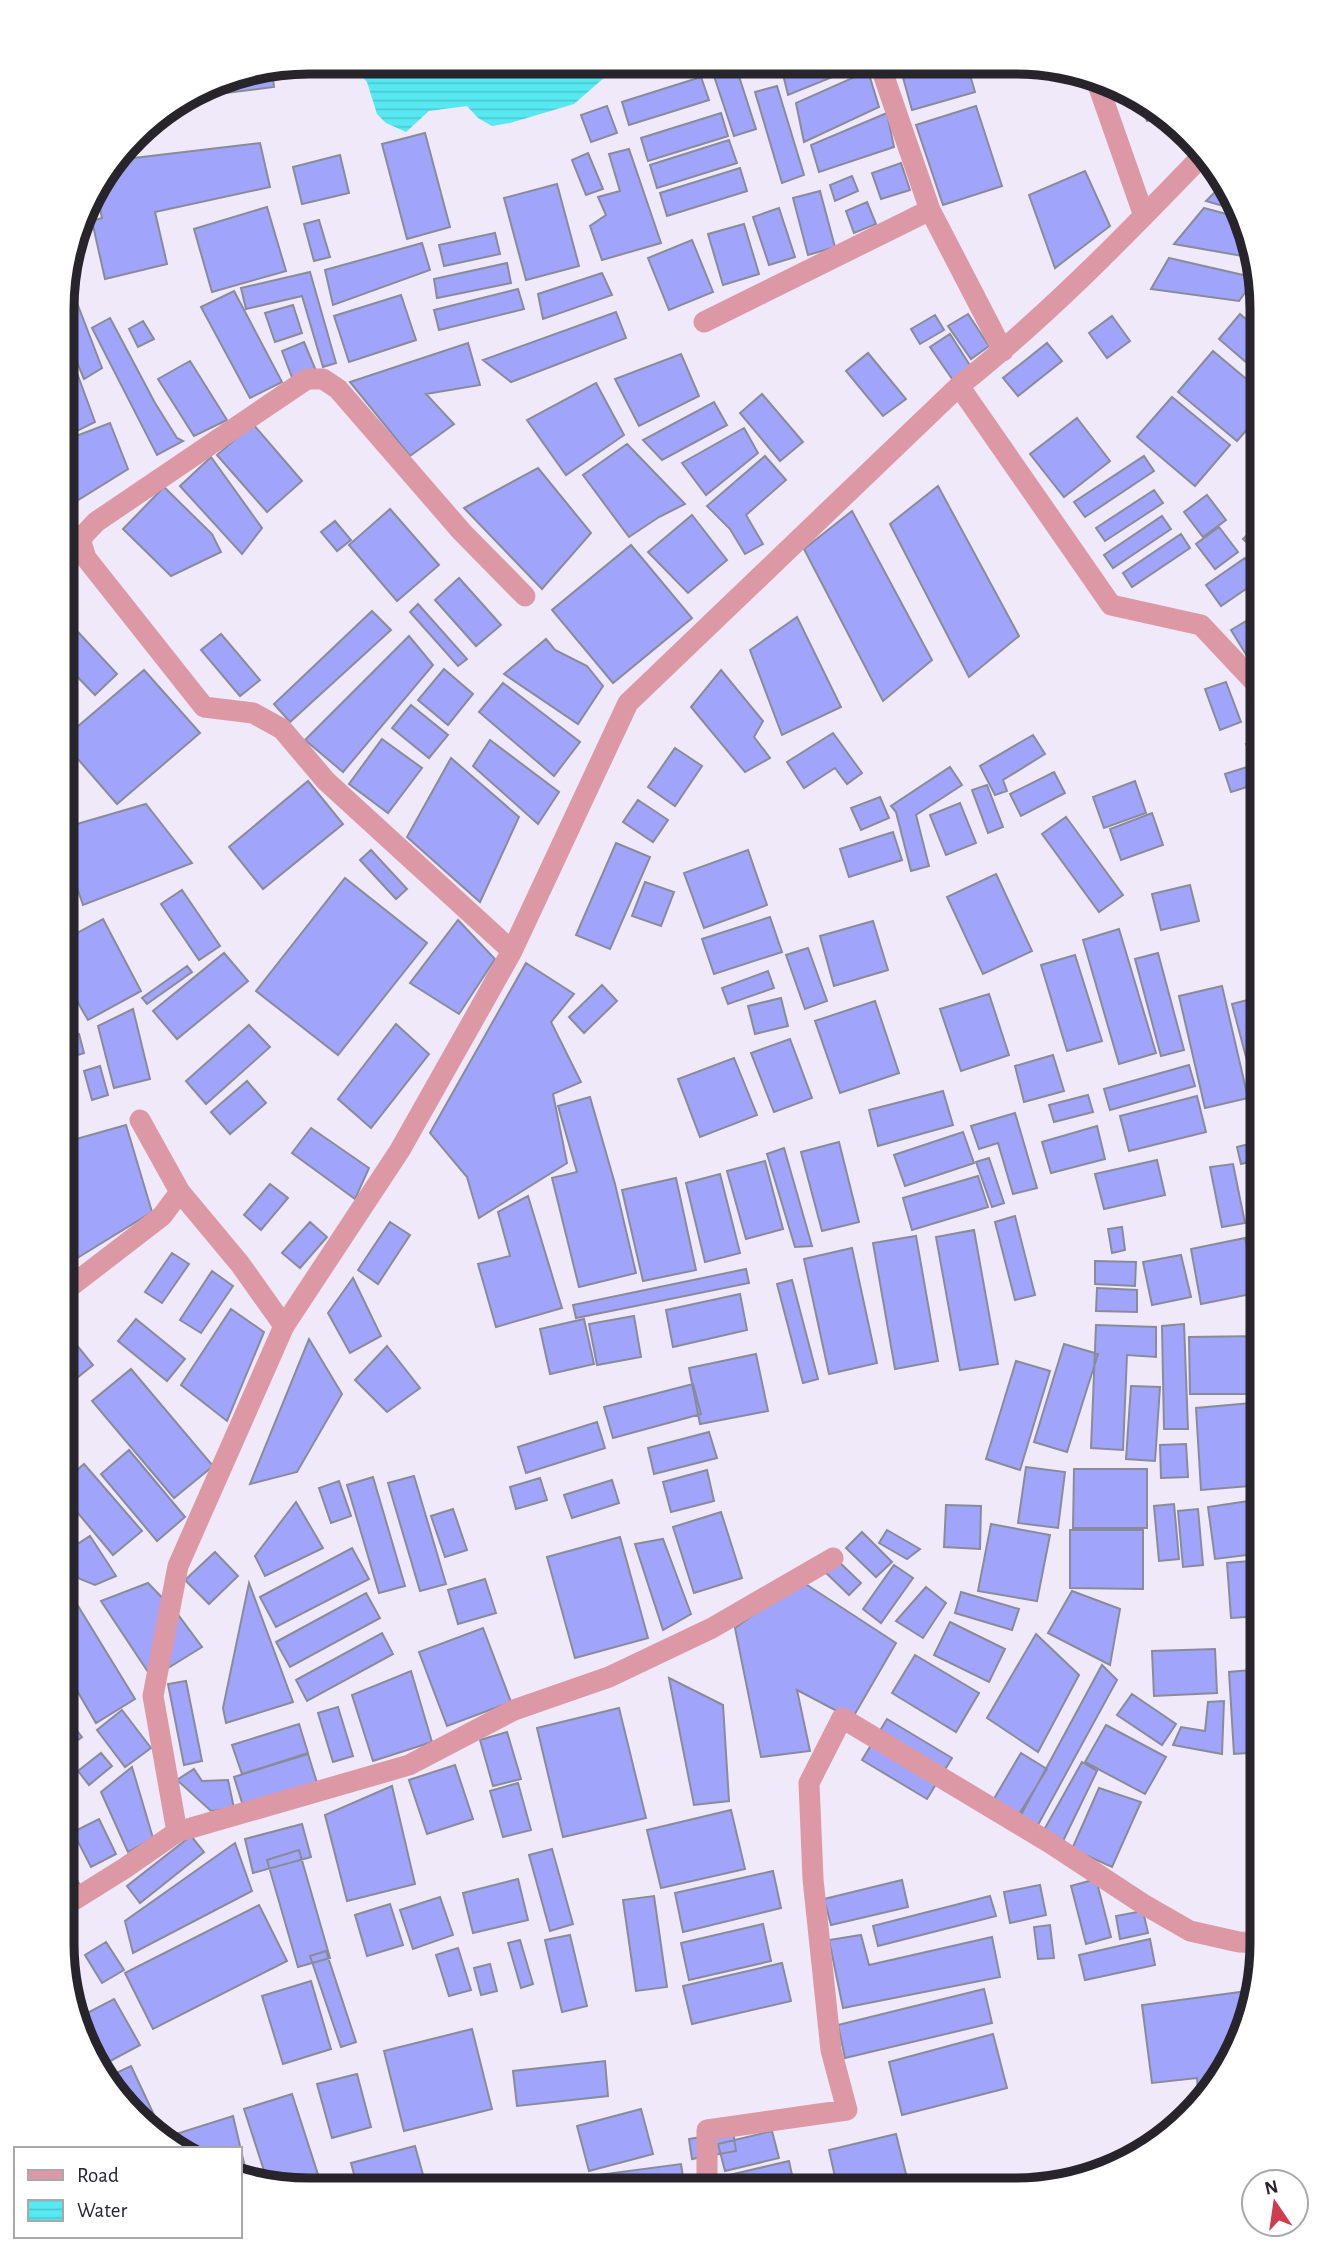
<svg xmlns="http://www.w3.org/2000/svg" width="1324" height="2252" viewBox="0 0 1324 2252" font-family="'Alegreya Sans',sans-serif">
<defs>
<pattern id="water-rules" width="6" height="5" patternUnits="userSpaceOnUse" patternTransform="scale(1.75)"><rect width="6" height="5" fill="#57e9f1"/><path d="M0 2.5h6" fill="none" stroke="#4cc8cf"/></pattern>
</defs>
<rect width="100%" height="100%" fill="#efe9fa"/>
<!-- water -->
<path fill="url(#water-rules)" d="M353,62L621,63L574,104L510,123L492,126L478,118L467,106L429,111L406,132L386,123L377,114L367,82L352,66Z"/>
<!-- building -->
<path fill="#a0a5fb" stroke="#898b9b" stroke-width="2" d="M710,64H735L756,129L734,136Z
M785,64L862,65L788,95L781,66Z
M932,65H967L975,92L912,110L902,74Z
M272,69L274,87L185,98L215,80Z
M868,71L879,107L804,142L796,103Z
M701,77L709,100L629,125L622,102Z
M777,86L804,175L782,183L755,92Z
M1140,104L1163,115L1147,121Z
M607,106L617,133L591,142L581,115Z
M976,106L1002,186L943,205L916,125Z
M721,113L728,136L648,161L641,138Z
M887,113L894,147L819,172L811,145Z
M425,133L450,227L407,239L382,144Z
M729,140L737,163L657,188L650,165Z
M260,143L270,187L155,212L167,264L105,279L92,221L102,218L96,188L117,160Z
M629,149L661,243L602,260L590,226L606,215L598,197L620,191L609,154Z
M588,153L603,189L586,195L572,160Z
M340,155L349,193L302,204L293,167Z
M901,163L910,190L881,199L872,173Z
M740,168L747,191L667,216L660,193Z
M1085,171L1110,226L1055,268L1029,195Z
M852,176L858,191L835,201L830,185Z
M557,184L579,266L526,280L504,198Z
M1221,186L1237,210L1206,201Z
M820,191L835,247L808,255L793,198Z
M867,202L876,224L854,233L846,211Z
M267,207L286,271L212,292L194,229Z
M779,208L795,257L769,265L753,217Z
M1204,208L1242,218L1249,229L1254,258L1174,244Z
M319,220L330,257L314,261L304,224Z
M744,224L759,274L723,285L708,234Z
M495,233L500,254L444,266L439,245Z
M692,240L713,292L669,310L648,258Z
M422,243L430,270L333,305L325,270Z
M1169,258L1256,278L1239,301L1151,289Z
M507,263L511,283L437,298L434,279Z
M310,272L336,363L323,367L302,296L246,309L241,288Z
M602,273L612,295L543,319L538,294Z
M69,282L102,368L84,379L63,329V285Z
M518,289L524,309L439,330L434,310Z
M234,291L282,382L250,398L201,307Z
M401,295L416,340L349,362L334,316Z
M293,305L302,333L275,342L265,313Z
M616,312L626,338L511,382L483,360Z
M968,314L989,346L971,359L948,326Z
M1240,314L1263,334V345L1247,363L1219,339Z
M935,315L944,330L920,344L911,329Z
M1112,316L1130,341L1107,358L1089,333Z
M110,318L155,403L177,438L183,441L157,455L92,328Z
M143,321L154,339L138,347L129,329Z
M950,334L971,367L953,380L930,347Z
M304,342L316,371L293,380L282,351Z
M468,343L480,385L426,394L454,424L410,456L350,382Z
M1047,343L1062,361L1018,396L1003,378Z
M1213,351L1263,393V411L1237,441L1178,392Z
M868,353L906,399L883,416L846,371Z
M681,354L699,396L639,426L615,379Z
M190,361L227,420L194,436L158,379Z
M77,373L95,422L63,438V376Z
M596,383L624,435L566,475L527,420Z
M762,394L803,442L780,461L740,413Z
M1172,397L1230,445L1195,486L1137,437Z
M714,402L727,425L662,460L643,440Z
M1077,418L1110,461L1064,497L1030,454Z
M110,423L128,469L67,507L63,497V441Z
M253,424L302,481L267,512L217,455Z
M744,428L758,453L706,495L682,463Z
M627,444L685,504L659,517L629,537L583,475Z
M765,456L786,480L746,515L763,544L745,554L730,529L707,506Z
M1144,456L1154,471L1085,517L1074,502Z
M211,457L262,528L242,554L180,486Z
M538,468L591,533L542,589L464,508Z
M938,486L1019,636L969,677L890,524Z
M164,487L212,534L221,552L171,576L123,529Z
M1154,490L1163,503L1105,541L1096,528Z
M1207,495L1226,520L1203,537L1184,512Z
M390,509L439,565L397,601L349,545Z
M852,511L932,660L883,701L804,549Z
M692,515L727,560L688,593L648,552Z
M1162,516L1171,529L1113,568L1104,555Z
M1263,519V558L1243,539Z
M335,521L351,540L337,551L321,532Z
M1219,527L1238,552L1215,569L1196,544Z
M1181,534L1190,548L1132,587L1123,573Z
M631,545L692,618L613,683L552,610Z
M1245,558L1259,580L1221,606L1206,585Z
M459,578L501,625L476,646L435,600Z
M418,604L467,659L458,666L410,612Z
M372,611L391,630L290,722L274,704Z
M1263,611V682L1231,630Z
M797,617L841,707L782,735L750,650Z
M65,618L117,674L95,695L63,662V620Z
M221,634L260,680L240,696L201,650Z
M409,636L433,665L343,772L305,740Z
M546,639L555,650L587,666L603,686L578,724L504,674Z
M444,669L473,694L448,725L418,700Z
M144,670L200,733L117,804L63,742V739Z
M721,670L763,721L754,737L770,758L745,772L691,707Z
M1226,682L1241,722L1220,730L1205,689Z
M503,683L580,742L554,776L479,712Z
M411,705L448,735L429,758L392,728Z
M833,733L862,773L847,784L835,768L804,788L787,762Z
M1033,735L1045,754L1003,780L1007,791L995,795L980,766Z
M1263,737V752L1251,756L1246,744Z
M382,739L422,768L388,813L349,784Z
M490,740L559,792L538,824L473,766Z
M675,748L702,766L675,806L648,787Z
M451,758L519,817L480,902L407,837Z
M1263,762V782L1231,792L1225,774Z
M950,767L962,785L916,815L929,866L911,871L896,812L891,806Z
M1054,772L1065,793L1021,816L1010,794Z
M308,781L343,824L263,889L229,847Z
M1135,781L1146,813L1104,828L1093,797Z
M987,785L1003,827L988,833L972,790Z
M1263,790V805L1255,807L1251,794Z
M880,797L889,818L861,830L851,808Z
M638,800L668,820L653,842L623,822Z
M960,803L976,843L946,855L930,815Z
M146,804L192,863L83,905L63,846V828Z
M1152,813L1163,845L1121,860L1110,829Z
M1066,817L1123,895L1099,912L1042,834Z
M893,832L902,860L849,877L840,849Z
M616,843L650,857L610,949L576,935Z
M371,850L407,889L396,899L360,860Z
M748,850L767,905L704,928L684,873Z
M996,874L1032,951L983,974L947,897Z
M345,878L427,943L338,1055L256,991Z
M645,882L674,892L661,926L632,916Z
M1190,885L1199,921L1161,930L1152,894Z
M182,890L220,946L199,960L161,904Z
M770,917L782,952L714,974L702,939Z
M103,919L141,991L88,1020L62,975V941Z
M458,920L495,959L459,1014L410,983Z
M873,921L888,970L834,986L820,936Z
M1119,929L1156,1053L1119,1064L1083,940Z
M808,948L827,1001L805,1009L786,955Z
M224,953L248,981L177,1039L153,1011Z
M1158,953L1184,1050L1161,1056L1135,959Z
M1075,955L1102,1041L1067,1051L1041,965Z
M526,963L574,994L551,1022L581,1082L553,1094L567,1163L479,1218L467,1177L430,1133Z
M187,966L192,972L147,1004L142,998Z
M768,971L774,988L728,1004L722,988Z
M602,985L617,1001L584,1033L569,1017Z
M1222,986L1248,1098L1205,1108L1179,996Z
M989,994L1009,1055L961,1071L940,1009Z
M1263,996L1262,1073L1251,1076L1232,1004Z
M781,998L788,1026L755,1034L748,1006Z
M875,1001L899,1073L840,1093L815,1021Z
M133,1009L150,1079L114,1088L98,1026Z
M396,1024L429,1054L371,1128L338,1099Z
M249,1025L270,1047L206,1104L186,1081Z
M79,1034L84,1053L62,1060V1038Z
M790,1039L812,1098L774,1112L751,1053Z
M1053,1055L1064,1091L1024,1102L1015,1066Z
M734,1058L757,1115L700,1137L678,1079Z
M1189,1065L1195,1086L1110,1110L1104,1089Z
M100,1066L108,1095L92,1100L84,1071Z
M247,1081L266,1103L230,1134L211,1112Z
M943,1091L953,1125L878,1146L869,1110Z
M1088,1095L1093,1112L1054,1122L1049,1105Z
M1197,1096L1206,1132L1129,1151L1120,1116Z
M590,1097L615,1184L636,1273L579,1287L552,1178L577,1172L558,1106Z
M1015,1113L1037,1188L1013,1194L998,1143L979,1149L971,1126Z
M126,1125L152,1212L74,1260L62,1217V1143Z
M1097,1126L1105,1159L1051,1173L1042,1142Z
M311,1128L369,1168L355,1199L292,1153Z
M963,1132L974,1163L905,1186L894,1155Z
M839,1142L859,1222L822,1231L801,1152Z
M1257,1142L1261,1159L1241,1164L1237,1147Z
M784,1148L812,1246L795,1247L767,1154Z
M989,1158L1004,1203L992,1207L976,1162Z
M1157,1160L1165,1195L1104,1209L1095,1174Z
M765,1161L783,1229L746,1239L727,1171Z
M1233,1164L1245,1223L1222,1227L1210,1167Z
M1262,1169V1220L1256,1221L1247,1172Z
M720,1174L740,1253L705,1262L686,1183Z
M978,1176L988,1207L912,1230L903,1198Z
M676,1178L696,1270L643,1281L622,1190Z
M270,1184L288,1198L261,1230L244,1215Z
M528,1196L562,1308L496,1327L478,1264L510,1256L498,1212Z
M1015,1216L1035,1295L1015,1300L995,1222Z
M310,1222L327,1237L300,1268L282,1253Z
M390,1222L410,1235L378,1284L358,1270Z
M1122,1227L1125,1250L1112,1253L1108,1229Z
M974,1230L998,1364L960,1370L936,1237Z
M916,1236L938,1361L895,1369L873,1243Z
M1245,1238L1256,1293L1201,1304L1191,1249Z
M852,1248L877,1363L829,1374L804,1259Z
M172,1253L189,1264L162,1303L145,1292Z
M1181,1255L1191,1297L1152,1305L1143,1262Z
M1095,1261L1136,1262L1135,1286L1095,1284Z
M746,1269L749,1283L576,1318L573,1305Z
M212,1271L233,1286L201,1333L180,1320Z
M353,1278L381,1336L350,1353L328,1313Z
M792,1280L818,1379L803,1383L777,1284Z
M1097,1288L1137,1290V1312L1096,1311Z
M740,1294L747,1330L673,1347L666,1310Z
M231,1309L264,1332L227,1421L181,1385Z
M634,1316L641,1357L597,1365L589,1324Z
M136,1319L185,1359L167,1381L118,1341Z
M584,1319L594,1364L550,1374L540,1329Z
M1184,1324L1188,1429H1164L1162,1326Z
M1096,1325L1156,1327V1357L1127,1355L1123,1450L1091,1448Z
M62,1327L93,1365L62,1390Z
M1262,1336V1394H1190L1189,1337Z
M309,1339L342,1394L297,1472L250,1484Z
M1064,1344L1098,1354L1067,1452L1034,1442Z
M387,1346L420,1388L387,1412L355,1380Z
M756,1354L768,1411L700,1424L689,1368Z
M1016,1361L1050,1371L1020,1470L986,1459Z
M131,1369L213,1466L174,1498L92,1401Z
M693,1384L701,1414L613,1438L604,1407Z
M1131,1386L1160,1387L1155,1461L1126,1459Z
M1262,1402V1485L1201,1490L1196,1408Z
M597,1422L605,1448L526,1473L518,1447Z
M709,1432L717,1458L654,1474L648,1448Z
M1186,1444L1188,1477L1161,1478L1160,1445Z
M129,1450L185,1517L157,1541L101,1474Z
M84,1464L142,1531L113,1555L62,1494V1483Z
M1026,1467L1065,1472L1058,1528L1018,1523Z
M1074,1469H1147V1528H1073Z
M707,1470L714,1501L671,1512L663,1482Z
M414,1476L446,1584L420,1591L388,1483Z
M373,1477L405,1586L379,1593L347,1485Z
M540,1478L547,1500L516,1509L510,1487Z
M612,1480L619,1503L572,1518L564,1495Z
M339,1481L351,1516L331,1523L319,1488Z
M1262,1499V1553L1215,1559L1208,1507Z
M296,1502L323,1548L265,1576L255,1556Z
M1174,1504L1179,1559L1159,1561L1154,1506Z
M946,1505L981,1506L980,1549L944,1547Z
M453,1509L467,1550L445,1557L431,1516Z
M1198,1509L1203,1565L1183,1567L1178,1511Z
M721,1512L742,1578L694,1593L673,1527Z
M991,1524L1050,1535L1037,1601L978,1591Z
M887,1530L920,1549L907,1559L879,1543Z
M1070,1530H1143V1589L1070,1588Z
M862,1532L892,1562L876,1577L846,1548Z
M90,1536L116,1576L95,1585L80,1579L62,1563V1554Z
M620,1537L648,1638L575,1658L547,1557Z
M663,1539L691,1614L663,1630L635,1544Z
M352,1548L369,1579L276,1627L260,1597Z
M215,1552L238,1576L209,1604L185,1580Z
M837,1560L861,1583L849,1595L821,1568Z
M1262,1560V1616L1231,1618L1227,1563Z
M894,1565L913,1578L881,1623L863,1609Z
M485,1579L496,1613L458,1624L448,1590Z
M801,1581L896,1643L852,1719L797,1690L810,1751L761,1757L735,1628Z
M148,1583L176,1612L202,1647L152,1678L101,1601Z
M249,1583L293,1702L226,1723L223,1708Z
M926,1587L946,1603L923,1638L896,1621Z
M1072,1591L1120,1609L1110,1665L1048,1633Z
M961,1592L1019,1609L1012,1630L955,1613Z
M366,1593L380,1618L290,1667L276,1642Z
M75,1601L135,1699L96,1723L62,1665V1609Z
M950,1622L1005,1649L989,1682L934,1655Z
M483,1628L511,1702L447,1726L419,1652Z
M382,1633L393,1654L307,1701L296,1680Z
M1036,1634L1079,1675L1038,1752L987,1718Z
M1215,1649L1217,1693L1154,1696L1152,1651Z
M915,1655L979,1693L956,1732L892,1693Z
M1102,1665L1117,1680L1033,1834L1015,1826Z
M1262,1669V1752L1234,1754L1229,1672Z
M411,1671L432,1742L373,1761L352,1695Z
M669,1678L723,1705L729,1801L694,1805Z
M186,1681L202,1761L184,1765L168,1684Z
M1132,1694L1176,1724L1162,1745L1117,1715Z
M1224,1701L1222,1754L1173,1745L1181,1727L1205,1731L1208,1702Z
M338,1707L353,1756L333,1762L318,1713Z
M619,1708L646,1818L563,1837L537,1728Z
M122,1710L151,1748L125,1767L97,1730Z
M62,1712L82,1737L61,1753Z
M887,1719L952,1758L927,1799L862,1760Z
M299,1724L308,1753L242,1774L232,1745Z
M1106,1725L1166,1757L1145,1794L1085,1762Z
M507,1732L521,1779L493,1786L480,1740Z
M101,1753L112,1766L89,1785L78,1771Z
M1021,1753L1047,1769L1010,1829L985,1814Z
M308,1754L318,1786L244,1809L234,1777Z
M1082,1762L1097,1771L1063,1841L1044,1830Z
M455,1765L473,1819L427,1834L409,1780Z
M132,1767L153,1838L128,1852L101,1792Z
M194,1769L202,1781L228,1780L234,1808L211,1811L177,1780Z
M518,1783L531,1830L503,1837L490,1791Z
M392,1786L415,1884L347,1901L325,1815Z
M1099,1788L1141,1802L1112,1867L1072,1849Z
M731,1810L745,1869L661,1888L647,1830Z
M99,1819L116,1854L91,1867L73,1832Z
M302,1824L311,1857L253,1873L245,1839Z
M191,1836L204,1852L140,1903L127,1886Z
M235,1843L252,1891L133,1953L125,1921Z
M61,1846L80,1886L61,1895Z
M552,1849L573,1924L550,1931L529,1855Z
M299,1850L330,1958L298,1967L267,1860Z
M773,1871L781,1908L683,1932L675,1893Z
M1262,1875V1920H1259L1257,1876Z
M518,1879L528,1920L473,1933L463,1893Z
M1096,1879L1111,1937L1086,1944L1071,1886Z
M902,1880L908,1907L831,1925L824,1899Z
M1040,1885L1046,1915L1010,1923L1004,1892Z
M654,1896L667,1987L636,1991L623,1900Z
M990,1896L996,1916L878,1946L873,1926Z
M440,1897L453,1935L413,1949L400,1910Z
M390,1904L403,1945L367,1956L355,1915Z
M259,1905L287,1961L153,2029L125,1973Z
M1143,1911L1148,1933L1120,1939L1116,1916Z
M763,1924L771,1961L689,1980L681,1943Z
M1050,1925L1054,1958L1038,1959L1034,1927Z
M570,1935L587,2006L562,2012L545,1940Z
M861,1935L869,1965L992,1937L1000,1977L843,2008L829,1940Z
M1150,1939L1155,1965L1085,1980L1079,1955Z
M520,1940L533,1984L521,1988L508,1943Z
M106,1942L124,1970L102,1983L85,1955Z
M458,1948L471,1990L449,1996L436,1955Z
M326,1951L356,2042L341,2047L310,1956Z
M782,1963L791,2001L692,2024L683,1986Z
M490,1964L497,1991L481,1995L474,1968Z
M311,1981L331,2049L283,2064L262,1996Z
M984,1989L992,2023L845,2058L838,2025Z
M1255,1990L1244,2037L1211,2094L1199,2105L1197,2078L1152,2083L1142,2005Z
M114,1999L140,2045L103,2065L74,2020Z
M472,2029L492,2109L404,2131L384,2051Z
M993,2034L1007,2088L902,2115L889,2062Z
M605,2061L608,2096L517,2106L513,2071Z
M131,2066L163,2134L156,2137L146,2130L110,2076Z
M357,2074L371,2127L332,2138L317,2084Z
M292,2094L321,2184L307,2189H276L269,2186L244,2109Z
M641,2109L653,2154L589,2171L577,2126Z
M233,2116L248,2180L240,2178V2149H175L160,2139Z
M733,2131L736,2151L692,2159L689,2139Z
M772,2131L779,2158L725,2171L718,2144Z
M896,2134L910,2190H838L829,2150Z
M415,2146L427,2189H358L351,2163Z
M789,2161L794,2184L769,2190H688L687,2185Z
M681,2164L685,2190L561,2189L560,2180Z
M528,2179L531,2189H491Z"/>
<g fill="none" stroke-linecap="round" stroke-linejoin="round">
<!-- minor -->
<path stroke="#dc99a5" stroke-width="21" d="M880,65L930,210L1003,351
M1097,82L1144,216
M704,322L930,210
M959,386L1111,605L1201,625L1263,691
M512,951L326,781L282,729L253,713L204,707L86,558L80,539L96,522L307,379H323L338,389L462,532L525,596
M140,1120L180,1192L240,1264L284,1326
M62,1293L162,1216L180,1192
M177,1832L409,1765L514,1710L609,1677L712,1628L833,1558
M61,1908L125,1868L177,1832L153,1696L178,1566L284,1326L400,1150L484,1001L512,951L628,703L959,386C1046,317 1124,237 1201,157
M707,2190V2130L847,2110L831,2050L813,1879L809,1783L842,1718L1050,1843L1143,1904L1190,1931L1239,1942L1262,1943"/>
</g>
<!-- crop -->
<path d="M0 0H1324V2252H0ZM309 74H1015A235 235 0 0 1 1250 309V1943A235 235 0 0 1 1015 2178H309A235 235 0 0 1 74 1943V309A235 235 0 0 1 309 74Z" fill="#fff" fill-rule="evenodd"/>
<path fill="none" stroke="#27252b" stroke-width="9" d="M309 74H1015A235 235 0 0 1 1250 309V1943A235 235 0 0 1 1015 2178H309A235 235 0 0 1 74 1943V309A235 235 0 0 1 309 74Z"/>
<!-- legend -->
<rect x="14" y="2147" width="228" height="91" fill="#ffffff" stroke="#a9a8aa" stroke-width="2"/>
<rect x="28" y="2170" width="35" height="10" fill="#dc99a5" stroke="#a9a8aa" stroke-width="2"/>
<text x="77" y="2182" font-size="21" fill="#27252b">Road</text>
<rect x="28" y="2200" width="35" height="21" fill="url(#water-rules)" stroke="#a9a8aa" stroke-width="2"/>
<text x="77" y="2217" font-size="21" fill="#27252b">Water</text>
<!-- north arrow -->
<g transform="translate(1275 2203) rotate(347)"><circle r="33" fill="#ffffff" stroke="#a9a8aa" stroke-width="2"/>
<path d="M0-5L12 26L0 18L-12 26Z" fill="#cd3d4f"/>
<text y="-10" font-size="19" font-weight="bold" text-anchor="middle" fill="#27252b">N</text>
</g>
</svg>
